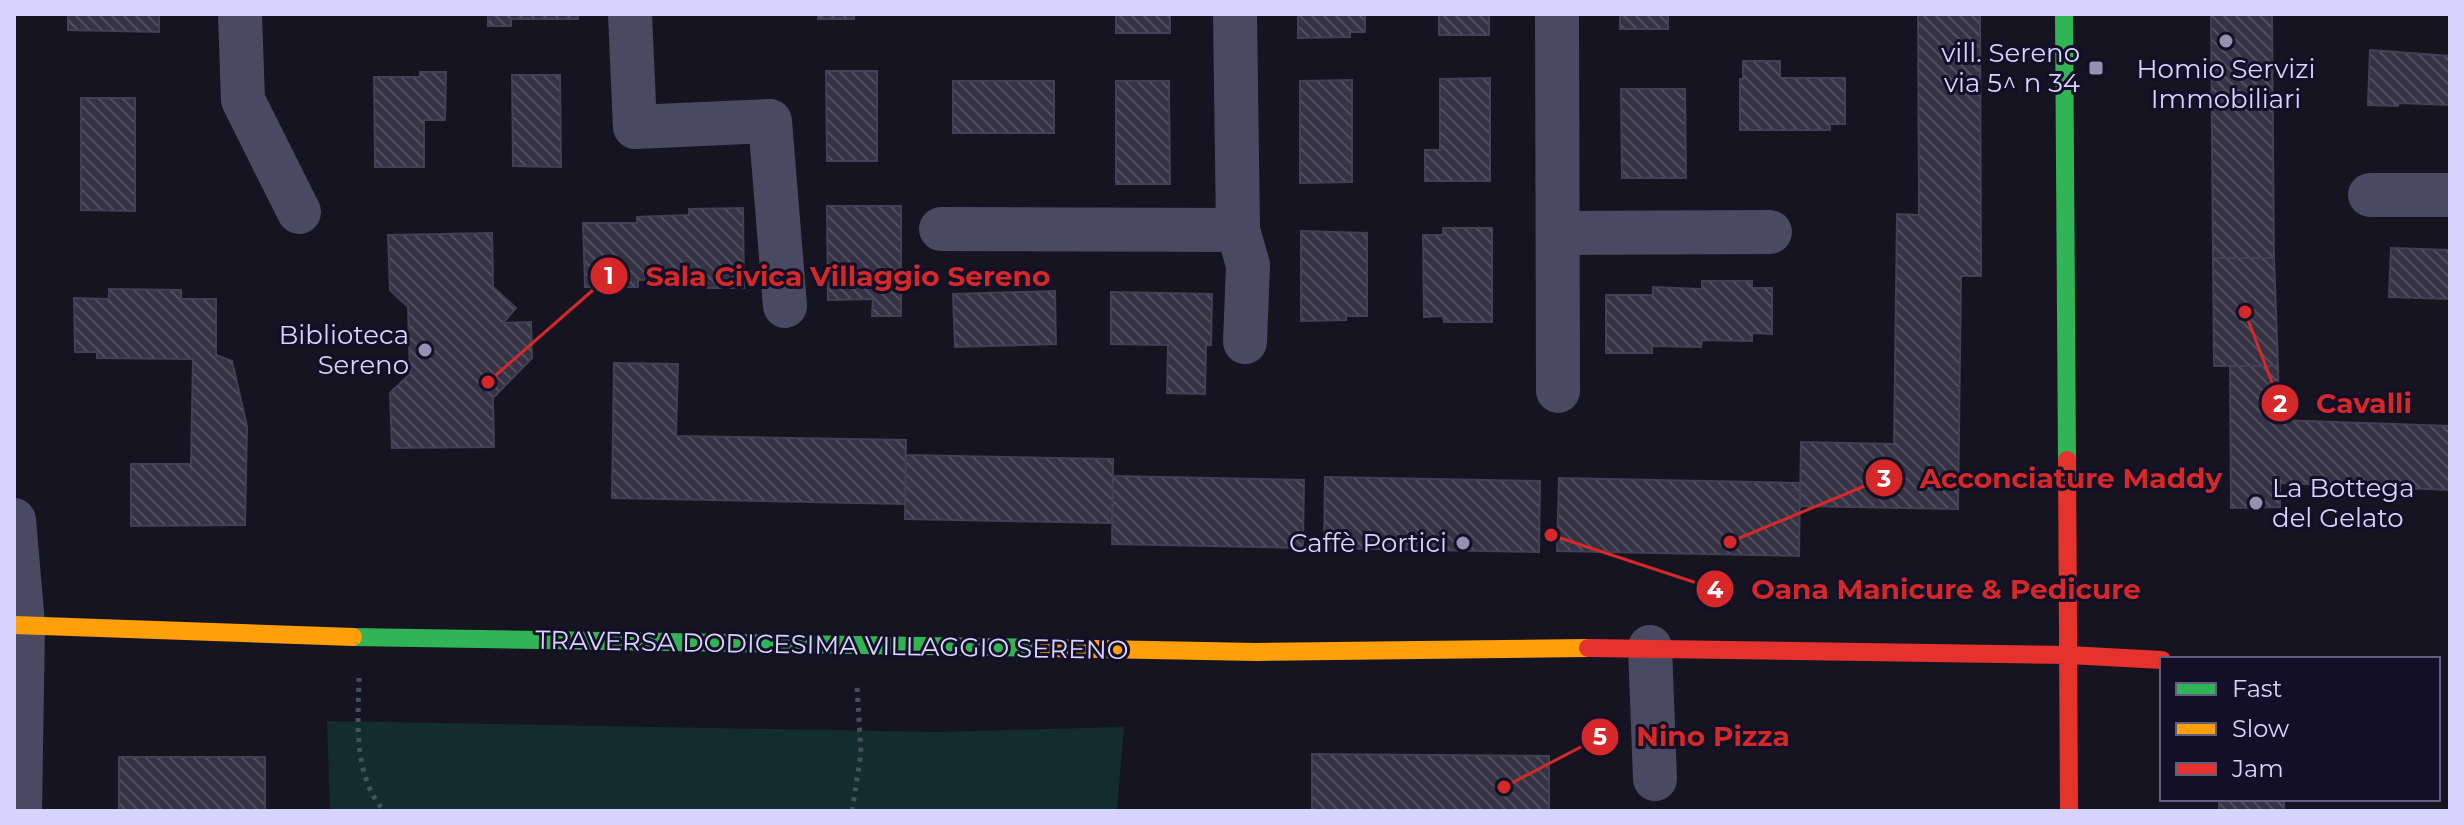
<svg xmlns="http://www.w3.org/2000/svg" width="2464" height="825" viewBox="0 0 2464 825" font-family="Montserrat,sans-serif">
<defs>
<pattern id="building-back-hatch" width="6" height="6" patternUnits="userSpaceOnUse" patternTransform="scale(2)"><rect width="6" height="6" fill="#343243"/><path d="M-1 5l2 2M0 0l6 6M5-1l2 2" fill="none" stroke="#514f5f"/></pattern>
</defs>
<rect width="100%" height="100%" fill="#161421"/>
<!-- park -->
<path fill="#132c2d" d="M327,721L936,732L1124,727L1117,811H330Z"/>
<!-- building -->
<path fill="url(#building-back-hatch)" stroke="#433f54" stroke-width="2" d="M68,14H159V32L68,30Z
M488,14H578V19H511V26H488Z
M818,14H854V19H818Z
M1116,14H1170V33H1116Z
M1298,14H1365V32H1350V37L1298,38Z
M1439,14H1489V35H1439Z
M1620,14H1668V29H1620Z
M1918,14H1980L1981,276H1961L1958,509L1800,506L1801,442L1894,444L1897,214L1919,215Z
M2211,14H2272L2274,258H2213Z
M2370,50L2450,56V105L2398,103V106L2368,105Z
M1743,61H1780V78H1845V124H1830V130H1740V79H1743Z
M826,71H877V161H827Z
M420,72H446L445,120H424V167H375L374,77H420Z
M512,75H560L561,167L513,166Z
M1490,78V181H1425V150H1440V79Z
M1352,80V182L1300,183V81Z
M953,81H1054V133H953Z
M1116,81H1169L1170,184H1116Z
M1621,89H1685L1686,178H1622Z
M81,98H135V211L81,210Z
M827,206H901V316H872L873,299L828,300Z
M743,208L744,288H703V271H690V279L638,280V287H585L583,223H637V217L689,215V209Z
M1443,228H1492V322H1444L1443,316L1424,317L1423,235H1443Z
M1301,231L1367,233V316H1346V320L1301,321Z
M492,233L493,287L516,308L503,323L531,322L532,358L493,398L494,447L392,448L390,393L410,374L408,307L390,290L388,235Z
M2391,248L2450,250V299L2389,297Z
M2213,258H2274L2278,366H2214Z
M1702,281H1752V288H1772V334L1752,333V341L1702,340L1701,347L1652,346V353H1606V295H1653V287L1702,289Z
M109,289L181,290V299H216V355L232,361L247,426L245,525L131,526V464H191L193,359L97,358V352H75L74,298L109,299Z
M1055,291L1056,344L955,347L953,294Z
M1111,292L1212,294L1211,345H1206L1205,394L1167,393L1168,345L1111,344Z
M614,363L678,364L676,436L906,440L905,504L612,498Z
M2230,366H2278L2279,420L2450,426V490L2280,483V507L2231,508Z
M906,455L1113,459L1112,523L905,519Z
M1113,476L1304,480L1303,548L1112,544Z
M1325,477L1540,481L1539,552L1324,548Z
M1559,478L1800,483L1799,556L1557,551Z
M1312,754L1549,756V811H1312Z
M119,757H265V811H119Z
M2219,799H2284V811H2219Z"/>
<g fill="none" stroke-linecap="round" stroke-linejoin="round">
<!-- path -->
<path stroke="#44505f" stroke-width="5" stroke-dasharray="4 6" stroke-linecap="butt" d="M359,678C358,723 353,775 384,811
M852,811L861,753L857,686"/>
<!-- street -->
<path stroke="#4a4962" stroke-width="44" d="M240,14L243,100L299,212
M630,14L635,127L770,121L785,306
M1235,14L1238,230L1248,265L1245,342
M1557,14L1558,391
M2370,195H2450
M941,229L1238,230
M1558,233L1770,232
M14,520L23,625L20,811
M1650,647L1655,779"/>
<!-- fast -->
<path stroke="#30b455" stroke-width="18" d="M2064,14L2067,460
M353,637L1044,648"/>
<!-- slow -->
<path stroke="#ff9f0a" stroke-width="18" d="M14,625L353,637
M1044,648L1257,652L1588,648"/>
<!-- jam -->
<path stroke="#e5322d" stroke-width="18" d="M2067,460L2069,811
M1588,648L2069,655L2162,660"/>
</g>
<!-- markers -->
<g fill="#9591b1" stroke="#130f26" stroke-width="3">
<circle cx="2226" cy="41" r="8"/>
<rect x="2088" y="60" width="16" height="16" rx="4"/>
<circle cx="425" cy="350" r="8"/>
<circle cx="2256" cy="503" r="8"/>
<circle cx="1463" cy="543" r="8"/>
</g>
<g text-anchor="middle" stroke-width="6" stroke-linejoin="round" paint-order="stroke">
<!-- poi labels -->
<g font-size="26" fill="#d9d4ff" stroke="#130f26" text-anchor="end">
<text x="2080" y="62">vill. Sereno<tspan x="2080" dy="30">via 5^ n 34</tspan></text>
<text x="2226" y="78" text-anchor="middle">Homio Servizi<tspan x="2226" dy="30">Immobiliari</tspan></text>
<text x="409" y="344">Biblioteca<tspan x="409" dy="30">Sereno</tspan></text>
<text x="2272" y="497" text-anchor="start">La Bottega<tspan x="2272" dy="30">del Gelato</tspan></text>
<text x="1447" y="552">Caffè Portici</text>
</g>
<!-- street labels -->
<g font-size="26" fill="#d9d4ff" stroke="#130f26">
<text transform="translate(832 645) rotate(1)" y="9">TRAVERSA DODICESIMA VILLAGGIO SERENO</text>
</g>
</g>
<!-- callouts -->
<path fill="none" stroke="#d62828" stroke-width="3" d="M488 382L609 276M2245 312L2280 403M1730 542L1884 478M1551 535L1715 589M1504 787L1600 737"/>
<g fill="#d62828" stroke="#130f26" stroke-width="3">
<circle cx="488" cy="382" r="8"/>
<circle cx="2245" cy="312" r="8"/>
<circle cx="1730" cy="542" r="8"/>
<circle cx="1551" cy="535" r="8"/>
<circle cx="1504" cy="787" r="8"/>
<circle cx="609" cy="276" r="20"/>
<circle cx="2280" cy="403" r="20"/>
<circle cx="1884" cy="478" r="20"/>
<circle cx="1715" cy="589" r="20"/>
<circle cx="1600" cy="737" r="20"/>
</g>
<g font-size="24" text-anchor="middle" font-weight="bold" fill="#fff">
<text x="609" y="284">1</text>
<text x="2280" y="412">2</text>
<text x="1884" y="487">3</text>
<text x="1715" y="598">4</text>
<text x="1600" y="745">5</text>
</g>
<g font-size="28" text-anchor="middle" font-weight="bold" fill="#d62828" stroke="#130f26" stroke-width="6" stroke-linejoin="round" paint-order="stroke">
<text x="848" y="286">Sala Civica Villaggio Sereno</text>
<text x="2364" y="413">Cavalli</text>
<text x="2071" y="488">Acconciature Maddy</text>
<text x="1946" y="599">Oana Manicure &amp; Pedicure</text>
<text x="1713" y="746">Nino Pizza</text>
</g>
<!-- border -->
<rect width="2464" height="825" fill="none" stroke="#d9d4ff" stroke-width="32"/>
<!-- legend -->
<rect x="2160" y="657" width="280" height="144" fill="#130f26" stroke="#625e7d" stroke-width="2"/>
<rect x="2176" y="683" width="40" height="12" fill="#30b455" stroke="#625e7d" stroke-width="2"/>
<text x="2232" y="697" font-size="24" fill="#d9d4ff">Fast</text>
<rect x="2176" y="723" width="40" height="12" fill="#ff9f0a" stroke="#625e7d" stroke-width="2"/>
<text x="2232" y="737" font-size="24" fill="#d9d4ff">Slow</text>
<rect x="2176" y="763" width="40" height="12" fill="#e5322d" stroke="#625e7d" stroke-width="2"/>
<text x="2232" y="777" font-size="24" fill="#d9d4ff">Jam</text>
</svg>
